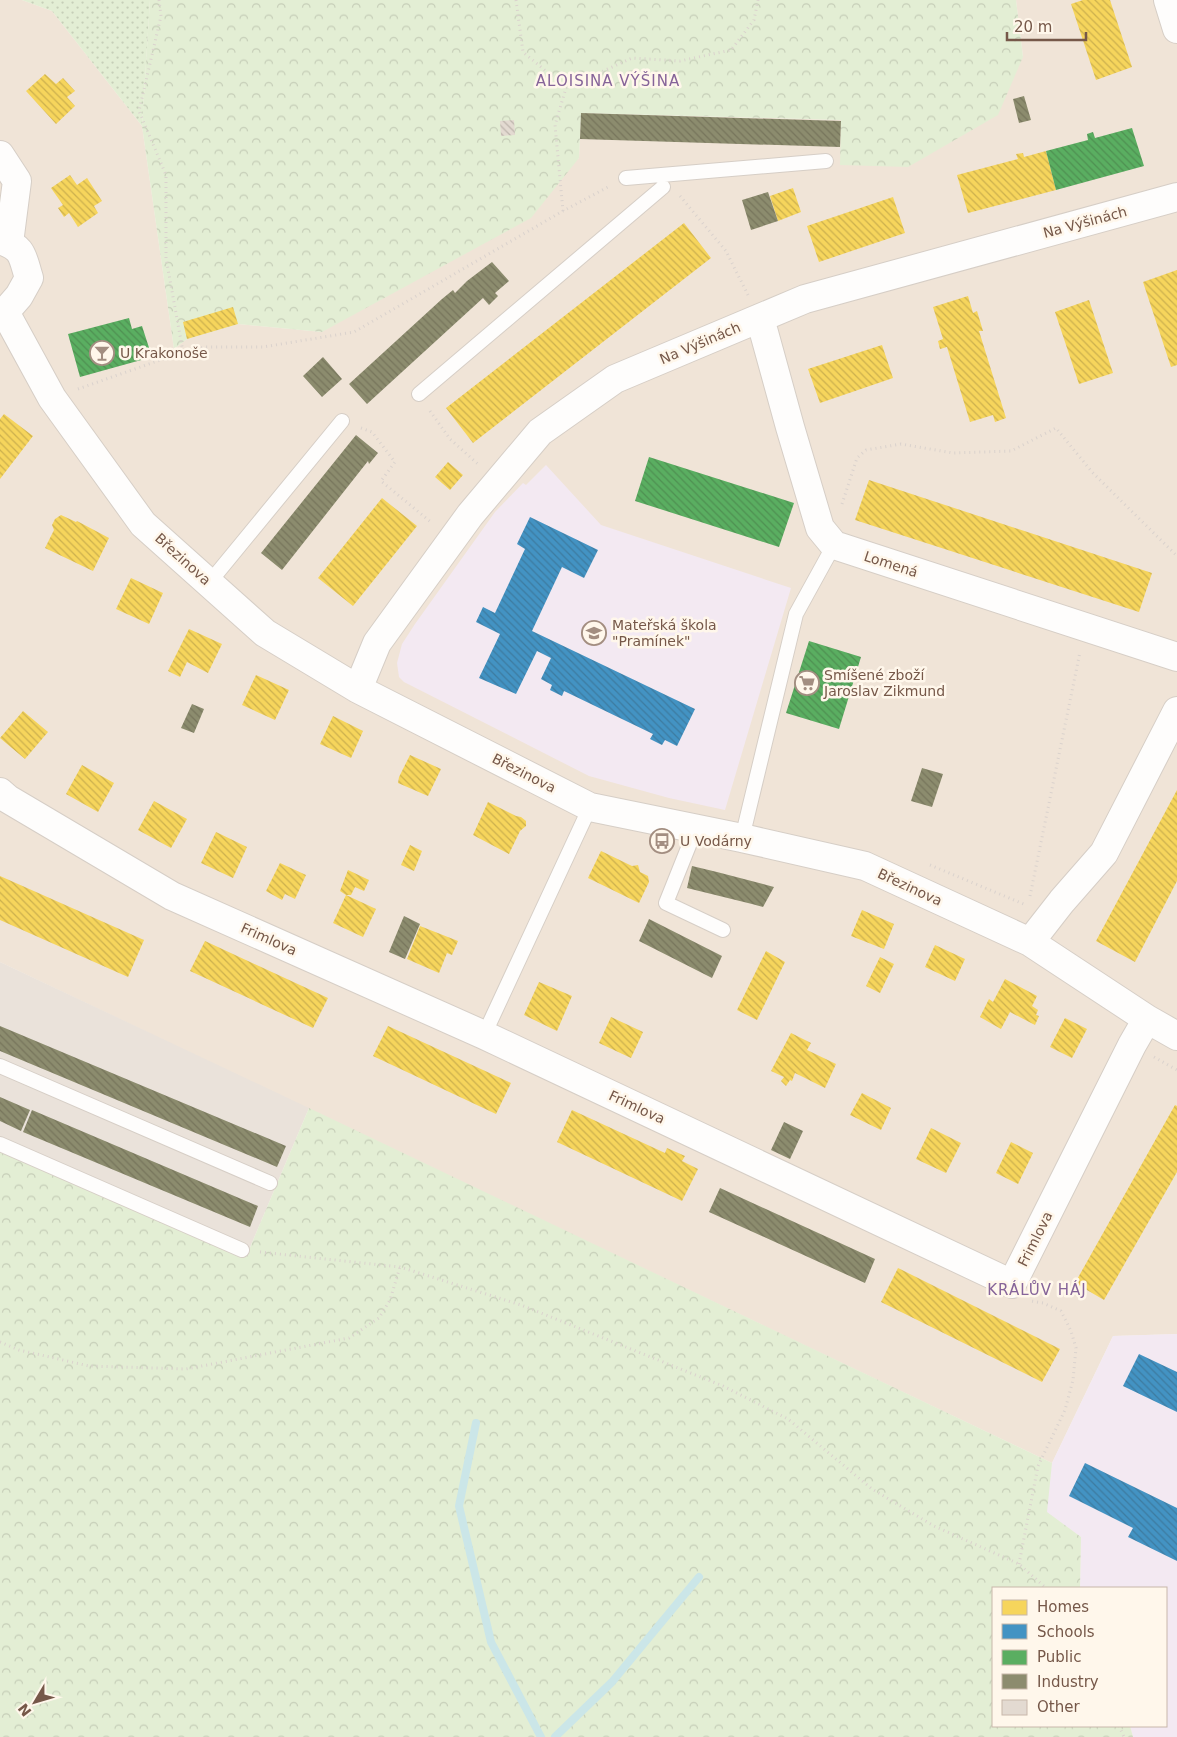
<svg xmlns="http://www.w3.org/2000/svg" width="1177" height="1737" viewBox="0 0 1177 1737" font-family="'DejaVu Sans',sans-serif">
<defs>
<pattern id="grass-dots" width="8" height="8" patternUnits="userSpaceOnUse" patternTransform="scale(1.25)"><rect width="8" height="8" fill="#e3eed4"/><path d="M2 2h.1M6 6h.1" fill="none" stroke="#c6ceb8" stroke-width="1.8" stroke-linecap="round"/></pattern>
<pattern id="forest-crowns" width="20" height="18" patternUnits="userSpaceOnUse" patternTransform="scale(1.25)"><rect width="20" height="18" fill="#e3eed4"/><path d="M2 6a3 3 0 1 1 6 0M12 15a3 3 0 1 1 6 0" fill="none" stroke="#c6ceb8"/></pattern>
<pattern id="homes-back-hatch" width="6" height="6" patternUnits="userSpaceOnUse" patternTransform="scale(1.25)"><rect width="6" height="6" fill="#f6d55c"/><path d="M-1 5l2 2M0 0l6 6M5-1l2 2" fill="none" stroke="#ccb04e"/></pattern>
<pattern id="schools-back-hatch" width="6" height="6" patternUnits="userSpaceOnUse" patternTransform="scale(1.25)"><rect width="6" height="6" fill="#4393c3"/><path d="M-1 5l2 2M0 0l6 6M5-1l2 2" fill="none" stroke="#3d7ba0"/></pattern>
<pattern id="public-back-hatch" width="6" height="6" patternUnits="userSpaceOnUse" patternTransform="scale(1.25)"><rect width="6" height="6" fill="#5aae61"/><path d="M-1 5l2 2M0 0l6 6M5-1l2 2" fill="none" stroke="#4f9052"/></pattern>
<pattern id="industry-back-hatch" width="6" height="6" patternUnits="userSpaceOnUse" patternTransform="scale(1.25)"><rect width="6" height="6" fill="#8c8c6e"/><path d="M-1 5l2 2M0 0l6 6M5-1l2 2" fill="none" stroke="#77755c"/></pattern>
<pattern id="building-back-hatch" width="6" height="6" patternUnits="userSpaceOnUse" patternTransform="scale(1.25)"><rect width="6" height="6" fill="#e3dad1"/><path d="M-1 5l2 2M0 0l6 6M5-1l2 2" fill="none" stroke="#bdb4ac"/></pattern>
</defs>
<rect width="100%" height="100%" fill="#f7f2ea"/>
<!-- residential -->
<path fill="#f0e4d7" d="M0,0H22L52,11L142,126L174,349L187,339L238,324L322,332L579,158L581,113L842,120L1023,57L1016,0H1177V1334L1113,1336L1052,1463L0,962Z"/>
<!-- industrial -->
<path fill="#eae2da" d="M0,962L309,1108L246,1257L0,1152Z"/>
<!-- education -->
<path fill="#f3e9f2" d="M546,465L601,525L791,588L725,810L669,798L589,776L404,682L399,677L397,663L402,644L415,624L495,512L523,483L526,485Z
M1177,1334V1737H1133L1130,1726H1166V1588H1080L1081,1537L1046,1512L1052,1463L1113,1336Z"/>
<!-- grass -->
<path fill="url(#grass-dots)" d="M22,0H150L142,126L52,11Z"/>
<!-- forest -->
<path fill="url(#forest-crowns)" d="M150,0H1016L1023,57L998,115L908,167L840,165L841,120L581,113L579,158L531,218L322,332L238,324L187,339L174,349L142,126Z
M309,1108L1052,1463L1047,1512L1081,1537L1080,1588H993V1726H1130L1133,1737H0V1152L246,1257Z"/>
<!-- homes -->
<path fill="url(#homes-back-hatch)" d="M1083,0H1110L1132,67L1096,80L1071,4Z
M45,74L56,84L63,78L75,91L67,97L75,106L56,124L26,91Z
M1046,151L1056,190L968,213L957,175L1018,159L1016,154L1023,153L1024,157Z
M70,175L77,185L87,178L102,201L94,206L98,213L78,227L69,213L64,217L58,208L63,205L51,188Z
M793,188L801,212L778,221L770,196Z
M893,197L905,233L819,262L807,226Z
M684,223L711,258L473,443L446,408Z
M1177,270V365L1171,367L1143,282Z
M968,296L973,313L977,311L983,331H979L1006,418L995,422L993,415L970,422L947,347L940,349L938,341L943,339L933,307Z
M1089,300L1113,373L1079,384L1055,312Z
M233,307L238,324L187,339L183,322Z
M882,345L893,378L820,403L808,369Z
M4,414L33,436L0,479V419Z
M448,462L463,475L450,490L435,477Z
M869,480L1152,573L1139,612L855,520Z
M382,498L417,526L353,606L318,578Z
M61,515L76,522L77,521L109,538L93,571L45,548L54,530L52,525L55,519Z
M131,578L163,593L149,624L116,609Z
M189,629L222,644L208,673L187,662L180,677L168,671Z
M256,675L289,690L275,720L242,705Z
M23,711L48,732L25,759L0,738Z
M333,716L363,731L351,758L320,744Z
M410,755L441,769L428,796L398,783L399,777Z
M82,765L114,783L98,812L66,794Z
M1177,790V881L1135,962L1096,941Z
M154,801L187,819L171,848L138,830Z
M488,802L516,816L521,817L526,821V826L520,831L509,854L473,835Z
M216,832L247,847L233,878L201,863Z
M410,845L422,851L414,871L401,865Z
M601,851L632,866L638,865L640,872L648,876L649,882L639,903L588,878Z
M280,863L306,875L295,899L285,894L282,900L266,891Z
M348,870L369,880L364,891L355,887L351,895H346L376,909L363,937L333,923L346,895L340,891Z
M0,876L144,940L128,977L0,920Z
M862,910L894,924L884,949L851,936Z
M420,926L458,941L452,955L447,953L439,973L407,959Z
M205,941L328,998L313,1028L190,971Z
M935,945L965,959L955,981L925,967Z
M766,951L785,962L757,1020L737,1010Z
M880,957L894,964L880,993L866,986Z
M1005,979L1037,996L1032,1006L1038,1010L1036,1015L1039,1016L1035,1025L1010,1012L1001,1029L980,1017L989,999L993,1002Z
M539,982L572,996L557,1031L524,1015Z
M611,1017L643,1032L631,1058L599,1043Z
M1065,1018L1087,1029L1072,1058L1050,1047Z
M388,1026L511,1083L496,1114L373,1056Z
M791,1033L811,1043L807,1050L836,1064L825,1088L795,1073L792,1081L790,1080L786,1086L781,1081L784,1077L771,1071Z
M862,1093L891,1108L881,1130L850,1115Z
M1175,1105L1177,1106V1172L1104,1300L1075,1283Z
M572,1110L665,1153L667,1148L685,1156L682,1161L698,1169L682,1201L557,1142Z
M931,1128L961,1143L946,1173L916,1159Z
M1011,1142L1033,1153L1018,1184L996,1173Z
M898,1268L1060,1349L1042,1382L881,1302Z"/>
<!-- schools -->
<path fill="url(#schools-back-hatch)" d="M530,517L598,550L584,578L562,567L532,631L695,709L677,746L665,740L662,745L650,739L653,734L564,691L562,696L550,690L552,685L541,679L551,658L537,651L516,694L479,678L500,634L476,622L483,607L495,613L525,549L517,544Z
M1139,1354L1177,1372V1412L1123,1386Z
M1085,1463L1177,1508V1561L1128,1537L1133,1528L1069,1496Z"/>
<!-- public -->
<path fill="url(#public-back-hatch)" d="M1132,128L1144,166L1056,190L1046,151L1088,140L1087,134L1093,132L1095,138Z
M129,318L132,329L142,326L152,357L80,377L68,334Z
M649,457L794,503L779,547L635,501Z
M809,641L861,657L839,729L786,713Z"/>
<!-- industry -->
<path fill="url(#industry-back-hatch)" d="M1024,96L1031,120L1019,123L1013,99Z
M581,113L841,121L840,147L580,139Z
M768,192L778,221L751,230L742,200Z
M492,262L509,281L495,293L498,296L489,305L483,298L367,404L349,384L442,299L453,290L455,293L467,281Z
M323,357L342,379L322,397L303,376Z
M356,435L378,453L369,464L368,461L282,570L261,553Z
M192,704L204,709L194,733L181,728Z
M922,768L943,774L932,807L911,801Z
M692,866L717,872L774,887L763,907L752,904L687,888Z
M404,916L420,924L405,959L389,952Z
M649,919L722,956L712,978L639,941Z
M0,1026L286,1146L277,1167L0,1051Z
M0,1097L30,1110L21,1131L0,1121Z
M32,1110L258,1206L250,1227L23,1132Z
M784,1122L803,1131L790,1159L771,1150Z
M720,1188L875,1259L865,1283L709,1212Z"/>
<g fill="none" stroke-linecap="round" stroke-linejoin="round">
<!-- stream -->
<path stroke="#cbe6e8" stroke-width="8" d="M476,1423L459,1506L491,1642L541,1737
M555,1737L612,1682L699,1577"/>
</g>
<!-- building -->
<path fill="url(#building-back-hatch)" d="M514,120L515,135L501,136L500,121Z"/>
<g fill="none" stroke-linecap="round" stroke-linejoin="round">
<defs>
<path id="lane" d="M626,178L826,161
M419,394L663,187
M209,583L342,421
M696,828L666,903L723,930
M742,838L796,614L834,545
M484,1035L590,807
M0,1066L270,1183
M0,1144L242,1250"/>
<path id="street" d="M1168,0L1177,29
M0,155L17,181L9,243
M0,240C24,248 22,256 29,278L19,296L5,312H0
M5,312L52,398L143,524L265,633L358,689L590,807L742,838L865,866L1030,942L1147,1019L1177,1036
M760,318L790,427L820,528L834,545L1177,657
M358,689L377,643L470,515L540,432L615,379L805,299L1177,197
M0,792L8,799L172,896L484,1035L1012,1284L1132,1045L1147,1019
M1030,942L1062,901L1104,853L1177,711"/>
</defs>
<!-- lane casing -->
<use href="#lane" stroke="#d6cec6" stroke-width="16"/>
<!-- street casing -->
<use href="#street" stroke="#d6cec6" stroke-width="30"/>
<!-- path -->
<path stroke="#dad2cd" stroke-width="3" stroke-dasharray="1 4" stroke-linecap="butt" d="M159,0L161,16L139,111L166,175V258L183,352
M516,0L523,52L566,88
M680,196L726,251L748,295
M563,211L555,125L566,88L632,58L680,61L731,50L754,20L758,0
M78,389L183,352L206,347H263L354,332L563,211L608,187
M430,411L450,439L479,465
M361,428L372,432L395,462L381,481L432,523
M842,504L857,458L866,450L901,444L953,453L1011,451L1056,428L1092,472L1177,556
M930,865L1026,905
M1030,896L1080,652
M1154,1057L1177,1070
M260,1252L400,1267L521,1305L723,1386L788,1419L872,1489L934,1526L1019,1564L1046,1588
M0,1342L19,1350L89,1366L186,1369L349,1338L379,1318L390,1300L400,1267
M1019,1564L1038,1466L1065,1410L1073,1380L1076,1348L1071,1331L1061,1311L1043,1303L1031,1301
M1119,1726L1124,1737"/>
<!-- lane -->
<use href="#lane" stroke="#fefdfc" stroke-width="14"/>
<!-- street -->
<use href="#street" stroke="#fefdfc" stroke-width="28"/>
</g>
<!-- icons -->
<defs>
<symbol id="bar-ring" viewBox="-11 -11 22 22"><circle r="9.5" fill="#fff7eb" stroke="#a38e81" stroke-width="1.5"/><path d="M-6-5H6L.8 .8V4.5H3.5V6h-7V4.5H-.8V.8Z" fill="#a38e81"/></symbol>
<symbol id="school-ring" viewBox="-11 -11 22 22"><circle r="9.5" fill="#fff7eb" stroke="#a38e81" stroke-width="1.5"/><path d="M0-5L7-2L0 1L-7-2ZM-4 1L0 2.5L4 1V4Q0 6-4 4Z" fill="#a38e81"/></symbol>
<symbol id="supermarket-ring" viewBox="-11 -11 22 22"><circle r="9.5" fill="#fff7eb" stroke="#a38e81" stroke-width="1.5"/><path d="M-6-5.5h2.5l.6 2H6L4.5 2H-2.5L-4.4-4H-6ZM-1.5 3.2a1.3 1.3 0 1 0 .1 0ZM3 3.2a1.3 1.3 0 1 0 .1 0Z" fill="#a38e81"/></symbol>
<symbol id="bus-ring" viewBox="-11 -11 22 22"><circle r="9.5" fill="#fff7eb" stroke="#a38e81" stroke-width="1.5"/><path d="M-5-6H5V4H4V6H2V4H-2V6H-4V4H-5ZM-3.5-4V0h7V-4ZM-3.5 1.2v1.5H-2V1.2ZM2 1.2v1.5H3.5V1.2Z" fill="#a38e81"/></symbol>
</defs>
<g fill-rule="evenodd">
<use href="#bar-ring" x="88" y="339" width="28" height="28"/>
<use href="#school-ring" x="580" y="619" width="28" height="28"/>
<use href="#supermarket-ring" x="793" y="669" width="28" height="28"/>
<use href="#bus-ring" x="648" y="827" width="28" height="28"/>
</g>
<g text-anchor="middle" stroke-width="5" stroke-linejoin="round" paint-order="stroke">
<!-- street labels -->
<g font-size="14" fill="#765849" stroke="#fff7eb">
<text transform="translate(1085 222) rotate(-15)" y="5">Na Výšinách</text>
<text transform="translate(700 343) rotate(-23)" y="5">Na Výšinách</text>
<text transform="translate(183 559) rotate(42)" y="5">Březinova</text>
<text transform="translate(891 564) rotate(18)" y="5">Lomená</text>
<text transform="translate(524 773) rotate(27)" y="5">Březinova</text>
<text transform="translate(910 887) rotate(25)" y="5">Březinova</text>
<text transform="translate(269 939) rotate(24)" y="5">Frimlova</text>
<text transform="translate(637 1107) rotate(25)" y="5">Frimlova</text>
<text transform="translate(1035 1239) rotate(-63)" y="5">Frimlova</text>
</g>
<!-- poi labels -->
<g font-size="14" fill="#765849" stroke="#fff7eb" text-anchor="start">
<text x="120" y="358">U Krakonoše</text>
<text x="612" y="630">Mateřská škola<tspan x="612" dy="16">"Pramínek"</tspan></text>
<text x="824" y="680">Smíšené zboží<tspan x="824" dy="16">Jaroslav Zikmund</tspan></text>
<text x="680" y="846">U Vodárny</text>
</g>
<!-- neighbourhood labels -->
<g font-size="15" letter-spacing="1" fill="#866499" stroke="#fff7eb">
<text x="608" y="86">ALOISINA VÝŠINA</text>
<text x="1037" y="1295">KRÁLŮV HÁJ</text>
</g>
</g>
<!-- legend -->
<rect x="992" y="1587" width="175" height="140" fill="#fff7eb" stroke="#c8b7aa"/>
<rect x="1002" y="1600" width="25" height="15" fill="#f6d55c" stroke="#c8b7aa"/>
<text x="1037" y="1612" font-size="15" fill="#765849">Homes</text>
<rect x="1002" y="1624" width="25" height="15" fill="#4393c3" stroke="#c8b7aa"/>
<text x="1037" y="1637" font-size="15" fill="#765849">Schools</text>
<rect x="1002" y="1650" width="25" height="15" fill="#5aae61" stroke="#c8b7aa"/>
<text x="1037" y="1662" font-size="15" fill="#765849">Public</text>
<rect x="1002" y="1674" width="25" height="15" fill="#8c8c6e" stroke="#c8b7aa"/>
<text x="1037" y="1687" font-size="15" fill="#765849">Industry</text>
<rect x="1002" y="1700" width="25" height="15" fill="#e3dad1" stroke="#c8b7aa"/>
<text x="1037" y="1712" font-size="15" fill="#765849">Other</text>
<!-- north arrow -->
<g transform="translate(35 1702) rotate(232)" stroke="#fff7eb" stroke-width="4" paint-order="stroke">
<path d="M0-4L9 19L0 12L-9 19Z" fill="#765849"/>
<text y="-8" font-size="14" font-weight="bold" text-anchor="middle" fill="#765849">N</text>
</g>
<!-- scale -->
<path d="M1007 32v8h79v-8" fill="none" stroke="#765849" stroke-width="2.5"/>
<text x="1014" y="32" font-size="15" fill="#765849" stroke="#fff7eb" stroke-width="4" paint-order="stroke">20 m</text>
</svg>
